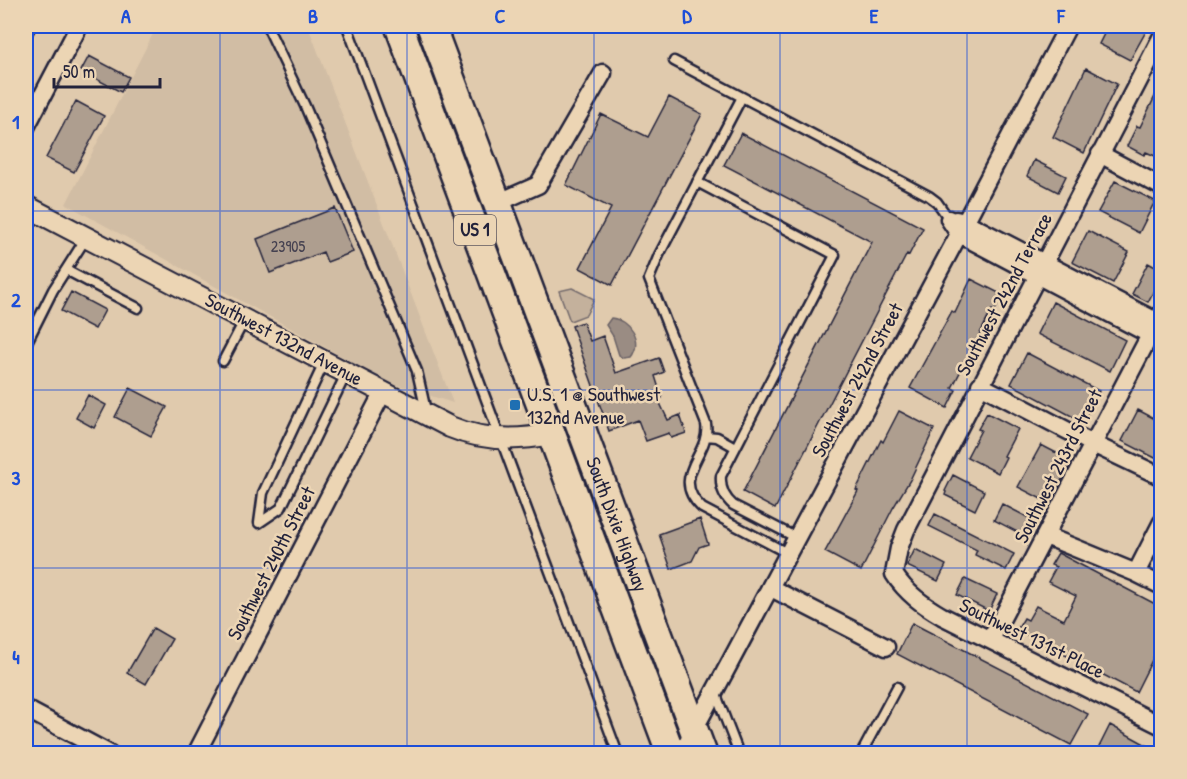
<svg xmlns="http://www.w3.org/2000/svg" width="1187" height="779" viewBox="0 0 1187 779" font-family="'Patrick Hand',sans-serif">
<rect width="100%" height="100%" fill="#e0caad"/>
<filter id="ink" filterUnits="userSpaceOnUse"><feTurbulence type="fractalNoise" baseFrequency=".0167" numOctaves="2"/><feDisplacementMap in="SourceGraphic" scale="12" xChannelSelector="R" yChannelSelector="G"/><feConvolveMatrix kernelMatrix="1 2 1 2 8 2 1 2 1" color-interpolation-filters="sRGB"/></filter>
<g filter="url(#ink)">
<!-- built -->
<path fill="#d1bda4" d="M157,26H308L453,403L388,382L66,204Z"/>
<!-- green -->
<path fill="#c4b19c" stroke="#736a6c" stroke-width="1.5" d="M572,288L594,299L586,315L570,321L559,291Z"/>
<!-- water -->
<path fill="#9a8c83" stroke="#6a6266" stroke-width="1.5" d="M611,318C629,320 643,341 631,357L624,358L619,355L613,336L606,325Z"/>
<!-- building -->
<path fill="#ae9e8f" stroke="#22223b" stroke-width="1.5" d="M1108,26H1149L1130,60L1099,44Z
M89,56L129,77L121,92L81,71Z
M1086,68L1117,84L1084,153L1053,137Z
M1161,84V142L1155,156L1146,152L1144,155L1127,146L1137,126L1140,127Z
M669,97L702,114L612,285L580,268L611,208L566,185L601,114L648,137Z
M76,101L104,116L74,172L46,158Z
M741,133L923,228L909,255L907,254L775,509L743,492L872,242L724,165Z
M1034,160L1066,176L1058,192L1027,176Z
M1115,181L1155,201L1139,233L1098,212Z
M335,208L353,252L327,262L323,252L270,273L257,239Z
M1088,231L1129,252L1113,283L1072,262Z
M1148,263L1161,270V276L1148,302L1132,294Z
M971,279L1003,295L994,312L992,310L952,388L956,390L947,408L910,388L952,311L955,313Z
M71,292L105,310L95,329L61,311Z
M1053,302L1125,340L1110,371L1037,334Z
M583,322L590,341L603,336L616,373L659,358L664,372L655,376L662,398L658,399L668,420L680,415L686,433L671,438L669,433L646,441L638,420L609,431L572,326Z
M1027,353L1099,391L1083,422L1011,384Z
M130,388L167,407L151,436L115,417Z
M88,395L106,405L94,428L76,418Z
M1138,410L1161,422V461L1122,441Z
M899,411L934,429L910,480L893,508L861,571L825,552L858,491L856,490L881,440L883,442Z
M987,413L1018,429L1004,456L1006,457L998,473L967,457L981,430L978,429Z
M1041,445L1072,461L1049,503L1018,487Z
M953,475L984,491L975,510L945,495L946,492L945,491Z
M1002,504L1033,520L1025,536L994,520Z
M935,514L1014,554L1006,570L975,555L977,550L929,526Z
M700,519L708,544L699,547L692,561L671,569L659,534Z
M915,549L946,565L938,581L907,566Z
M1058,553L1161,607V642L1136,692L1017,630L1024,618L1028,620L1036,606L1064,620L1076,596L1048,582L1056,567L1051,565Z
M965,579L997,594L989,611L957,595Z
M912,623L1088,714L1071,745L897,654Z
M153,628L172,639L146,684L127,673Z
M1110,725L1161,753H1096Z"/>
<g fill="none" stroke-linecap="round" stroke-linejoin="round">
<defs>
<path id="service" d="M267,26L305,106L417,371L426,411
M347,26L618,754
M26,35L31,26
M674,61L929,196L937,202L949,219
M742,97L659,255L649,279L706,424C711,455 668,476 702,508L789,554
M697,182L835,255L721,476C720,488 724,497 733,505L797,538
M66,270L138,308
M26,344L53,290L86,238
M223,361L245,319
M325,361L263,493L259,523L281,508L347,372
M706,436L717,437L735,447
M715,692L739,754
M861,754L897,687"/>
<path id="minor" d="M1162,36L906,530L899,548L894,574C906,593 923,605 942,616L1162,726
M26,127L79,26
M1100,154L1162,187
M497,203L538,185L603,73
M949,219L959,234L1162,341
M956,220L965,222L1162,324
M980,385L1093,444L1162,477
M1046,536L1136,573L1162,586
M1136,573L1162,522
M771,588L886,647
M991,639L1162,312
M26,709L110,754
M196,754L383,392
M681,754L959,234L1068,26"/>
<path id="tertiary" d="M26,206L450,427C483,441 516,441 551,434"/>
<g id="trunk">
<path d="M399,26L671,754"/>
<path id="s1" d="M431,26L703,754"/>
</g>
</defs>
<!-- service casing -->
<use href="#service" stroke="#22223b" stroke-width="13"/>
<!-- minor casing -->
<use href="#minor" stroke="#22223b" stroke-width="21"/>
<!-- tertiary casing -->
<use href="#tertiary" stroke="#22223b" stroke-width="24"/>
<!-- trunk casing -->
<use href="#trunk" stroke="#22223b" stroke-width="32"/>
<!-- service -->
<use href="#service" stroke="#ecd5b4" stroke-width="8"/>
<!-- minor -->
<use href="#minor" stroke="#ecd5b4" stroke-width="16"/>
<!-- tertiary -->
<use href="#tertiary" stroke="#ecd5b4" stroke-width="20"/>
<!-- trunk -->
<use href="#trunk" stroke="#ecd5b4" stroke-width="27"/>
</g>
</g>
<!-- grid -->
<path fill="none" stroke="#1d4ed8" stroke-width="1.5" stroke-opacity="0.55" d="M220,26V754M407,26V754M594,26V754M780,26V754M967,26V754M26,211H1162M26,390H1162M26,568H1162"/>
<!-- markers -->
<rect fill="#1f6fb2" stroke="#ecd5b4" stroke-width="2" x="509" y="399" width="12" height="12" rx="3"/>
<g text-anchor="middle" stroke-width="5" stroke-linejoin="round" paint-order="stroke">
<!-- number labels -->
<g font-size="16" fill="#454150">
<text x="288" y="252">23905</text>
</g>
<!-- shield labels -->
<rect fill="#ecd5b4" stroke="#5f585f" stroke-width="1.5" x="454" y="215" width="42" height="30" rx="4.5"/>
<g font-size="18" font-weight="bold" fill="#22223b">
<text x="475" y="236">US 1</text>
</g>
<!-- street labels -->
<g font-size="20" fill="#22223b" stroke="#ecd5b4">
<text transform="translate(1004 294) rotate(-62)" y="7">Southwest 242nd Terrace</text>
<text transform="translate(284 339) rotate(28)" y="7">Southwest 132nd Avenue</text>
<text transform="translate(857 380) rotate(-62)" y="7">Southwest 242nd Street</text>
<text transform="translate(1058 466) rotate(-63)" y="7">Southwest 243rd Street</text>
<text dy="7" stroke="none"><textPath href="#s1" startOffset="532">South Dixie Highway</textPath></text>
<text transform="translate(271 563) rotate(-63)" y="7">Southwest 240th Street</text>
<text transform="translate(1032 638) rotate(26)" y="7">Southwest 131st Place</text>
</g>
<!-- poi labels -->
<g font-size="20" fill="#22223b" stroke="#ecd5b4" text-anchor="start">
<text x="527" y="401">U.S. 1 @ Southwest<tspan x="527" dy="23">132nd Avenue</tspan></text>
</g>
</g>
<!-- margin -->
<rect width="1187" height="779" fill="none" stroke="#ecd5b4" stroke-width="66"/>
<!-- scale -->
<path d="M54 78v9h106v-9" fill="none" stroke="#22223b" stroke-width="3"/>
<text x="63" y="78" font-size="18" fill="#22223b" stroke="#ecd5b4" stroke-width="4.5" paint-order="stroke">50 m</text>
<rect x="33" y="33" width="1121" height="713" fill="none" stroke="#1d4ed8" stroke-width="2"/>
<g font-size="20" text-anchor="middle" font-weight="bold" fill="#1d4ed8">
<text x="126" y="23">A</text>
<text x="313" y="23">B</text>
<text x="500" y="23">C</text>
<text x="687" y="23">D</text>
<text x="874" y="23">E</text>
<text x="1061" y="23">F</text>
<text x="16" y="129">1</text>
<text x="16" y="307">2</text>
<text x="16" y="485">3</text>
<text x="16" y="664">4</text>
</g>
</svg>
